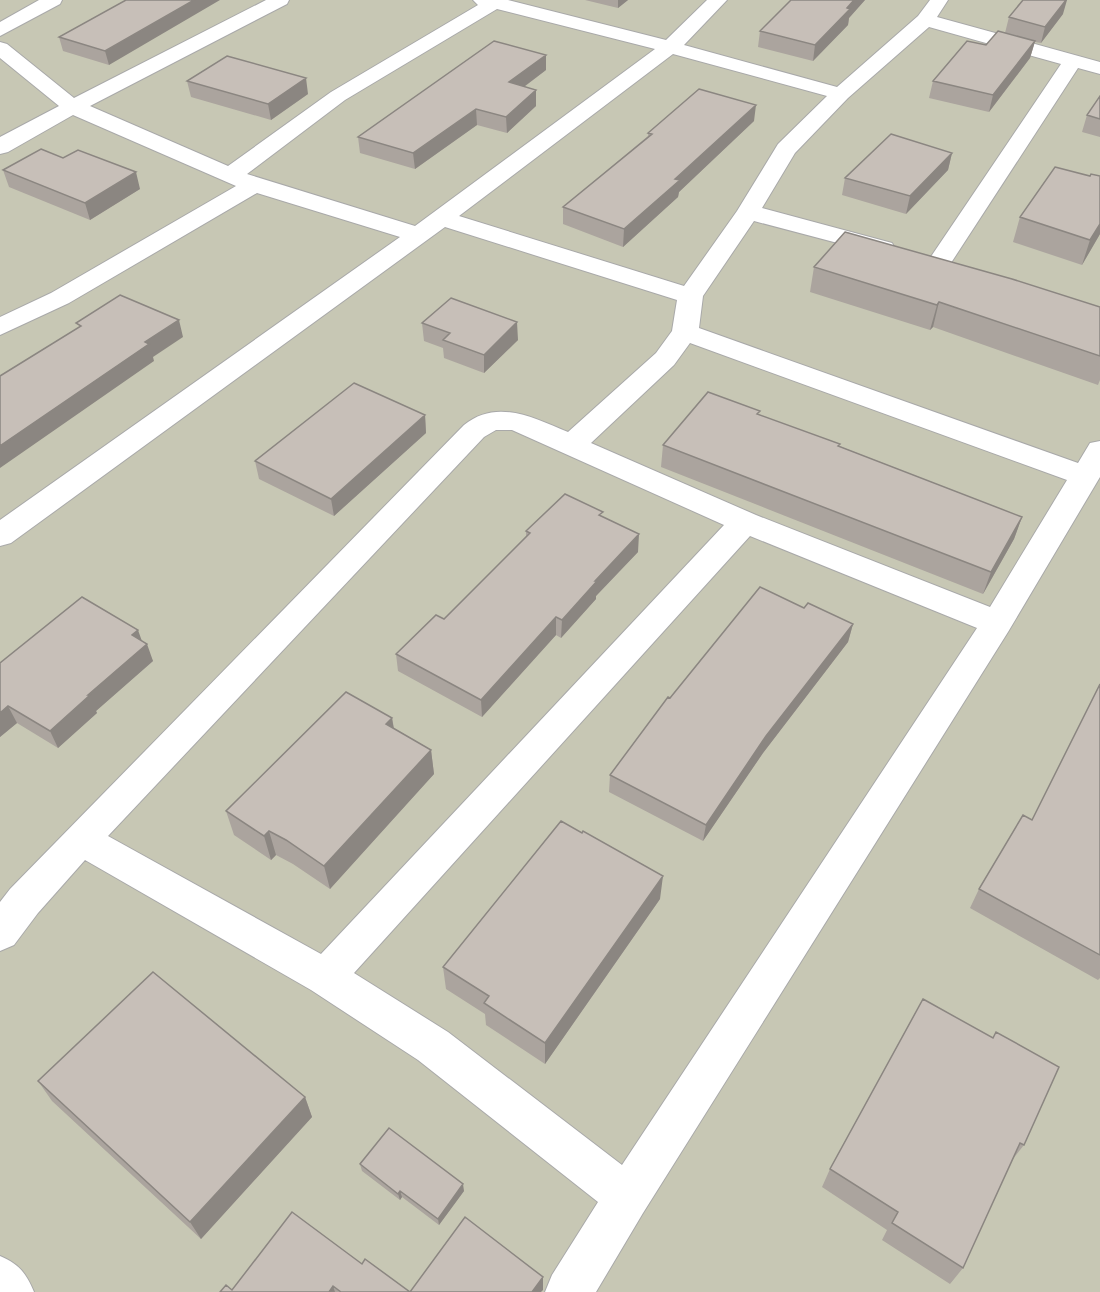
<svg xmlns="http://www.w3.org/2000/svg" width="1100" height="1292" viewBox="0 0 1100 1292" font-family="Manrope,sans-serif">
<rect width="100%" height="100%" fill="#f2efe9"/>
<!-- construction -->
<path fill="#c7c7b4" d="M0,0H1100V1292H0Z"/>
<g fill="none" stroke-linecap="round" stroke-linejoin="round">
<defs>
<path id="street" d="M39,0H62L60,4L0,36V22Z
M266,0H289L287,4L90,106L228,166L331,92L478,5L473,0H508L666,40L707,0H727L684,45L837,87L918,16L930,0H948L937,17L1100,62V74L1078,68L947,269L938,271L929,269L926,264L1061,64L929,27L848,98L795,153L762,208L892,243L895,248L892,253L883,255L754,221L703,296L699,328L1078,463L1090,443L1100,441V477L1008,632L643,1213L596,1292H545L552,1275L598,1202L418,1060L311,990L85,860L38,913L14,945L0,951V902L10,889L464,425C497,398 534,418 568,432L656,353L672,331L677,300L445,227L11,543L0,546V520L400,237L257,193L69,303L0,335V317L51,293L236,186L73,115L8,152L0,154V137L59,106L0,58V42L7,44L74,98ZM497,9L655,49L415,226L247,174L345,100ZM673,54L827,96L778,144L737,211L684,286L459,216ZM690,343L1067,480L990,607L756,515L591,443L674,365ZM496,430H512L724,525L321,954L108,836L484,437ZM750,536L977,628L622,1165L448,1032L354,973Z
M0,1256C19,1264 26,1273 34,1292H0Z"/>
</defs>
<!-- street casing -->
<use href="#street" stroke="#a9a9a9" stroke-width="2"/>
<!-- street -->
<use href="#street" fill="#fff" fill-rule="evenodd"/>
</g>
<!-- wall -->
<path fill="#aba49e" d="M126,0L109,65L63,51L59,37Z
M585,0H628L618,8Z
M791,0H865L849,18L848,25L813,61L758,47L760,31Z
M1063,14L1041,43L1035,42L1030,58L989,112L929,98L933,81L1005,33L1009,17Z
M546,70L524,87L536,90V106L507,133L477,125L415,169L360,153L358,137Z
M187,81L308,94L271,120L191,97Z
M1100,96V137L1082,132L1087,115Z
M754,121L679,192L678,197L623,247L563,224V207L648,136V133Z
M952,153L948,170L906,214L842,195L845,178Z
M3,170L140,189L90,220L9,187Z
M1020,217L1100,234L1082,265L1013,242Z
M814,267L1100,307V380L1098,385L933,327L930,330L810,292Z
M422,323L518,340L484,373L444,358L443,348L424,341Z
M425,415L426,433L334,516L259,479L255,461Z
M759,415L840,444L839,446L1022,517L1014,539L983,594L661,467L663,445Z
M603,517L638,552L596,596V599L561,638L556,635L482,717L398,671L396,654L444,619L526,536V531Z
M804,608L853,624L848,642L763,753L703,841L609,792L610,775L670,698Z
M142,641L153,661L96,711L97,713L58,748L17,723L0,737V663Z
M1100,684V978L1098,980L970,908L979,889L1032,820Z
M392,718L394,728L431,750L434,774L330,889L293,864L276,855L271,860L234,835L226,811Z
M660,899L545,1064L486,1025L485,1014L446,989L443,967Z
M923,999L1024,1145L1012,1160L963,1268L950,1284L882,1240L887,1230L822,1187L830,1169Z
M38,1081L305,1097L312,1117L201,1239L52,1101Z
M360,1164L464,1191L439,1225L402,1197L400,1200L362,1171Z
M362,1264L410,1292H220L232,1290Z"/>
<!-- shaded-wall -->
<path fill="#8b8681" d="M194,0H220L109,65L105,51Z
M618,0H628L618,8Z
M854,0H865L849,18L848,25L813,61L815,45Z
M1066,0H1067L1063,14L1041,43L1045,27Z
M1035,41L1030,58L989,112L993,95Z
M546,55V70L509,98V82Z
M306,78L308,94L271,120L268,104Z
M536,90V106L507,133L506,117Z
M756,105L754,121L679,192L678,197L623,247L624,229L675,179Z
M476,109L477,125L415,169L413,153Z
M952,153L948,170L906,214L910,196Z
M136,172L140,189L90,220L85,203Z
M1100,224V234L1082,265L1090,240Z
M939,302L933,327L930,330L937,305Z
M179,320L183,337L153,357L154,361L0,468V446L145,342Z
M517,322L518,340L484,373V355Z
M425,415L426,433L334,516L331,499Z
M1022,517L1014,539L983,594L991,572Z
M639,534L638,552L596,596V599L561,638L562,620L595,581Z
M556,617V635L482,717L481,700Z
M853,624L848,642L763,753L703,841L706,825L766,736Z
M138,630L144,647L147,644L153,661L96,711L97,713L58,748L50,731L88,695L132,635Z
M8,706L17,723L0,737V713Z
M392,718L396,743L386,724Z
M431,750L434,774L330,889L324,866Z
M269,831L276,855L271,860L264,836Z
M663,876L660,899L545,1064V1043Z
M305,1097L312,1117L201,1239L190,1222Z
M463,1184L464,1191L439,1225L438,1219Z
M400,1191L402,1197L400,1200L398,1194Z
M543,1277V1290L541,1292H532Z
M333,1286L335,1292H329Z"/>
<!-- building -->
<path fill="#c7bfb8" stroke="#8b8681" stroke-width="1.5" d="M126,0H194L105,51L59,37Z
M791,0H854L847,8L850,9L815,45L760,31Z
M1023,0H1066L1045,27L1009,17Z
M998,31L1035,41L993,95L933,81L967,41L986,45Z
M494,41L546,55L509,82L536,90L506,117L476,109L413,153L358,137Z
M227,56L306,78L268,104L187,81Z
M699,89L756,105L675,179L680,180L624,229L563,207L652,134L648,133Z
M1100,96V119L1087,115Z
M891,134L952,153L910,196L845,178Z
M41,149L63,158L78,150L136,172L85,203L3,170Z
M1055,167L1090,176L1091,174L1100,176V224L1090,240L1020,217Z
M845,232L1012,279L1100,307V356L939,302L937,305L814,267Z
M120,295L179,320L145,342L149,344L0,446V376L81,326L76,323Z
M451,298L517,322L484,355L443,340L450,333L422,323Z
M354,383L425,415L331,499L255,461Z
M708,392L760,411L757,414L840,444L838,446L1022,517L991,572L663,445Z
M565,494L603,512L599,515L639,534L595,581H597L562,620L556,617L481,700L396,654L436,615L444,619L530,533L526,531Z
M760,587L804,608L808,603L853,624L766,736L706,825L610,775L668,697L670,698Z
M82,597L138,630L132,635L147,644L88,695H90L50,731L8,706L0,713V663Z
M1100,684V955L979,889L1023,815L1032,820Z
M346,692L392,718L386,724L431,750L324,866L286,840L269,831L264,836L226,811Z
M561,821L582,833L583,831L663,876L545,1043L484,1003L489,996L443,967Z
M153,972L305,1097L190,1222L38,1081Z
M923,999L993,1038L996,1032L1059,1067L1024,1145L1020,1143L963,1268L892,1223L898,1212L830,1169Z
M389,1128L463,1184L438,1219L400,1191L398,1194L360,1164Z
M292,1212L362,1264L365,1259L410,1292H341L333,1286L329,1292H220L226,1285L232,1290Z
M465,1217L543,1277L532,1292H410Z"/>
</svg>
